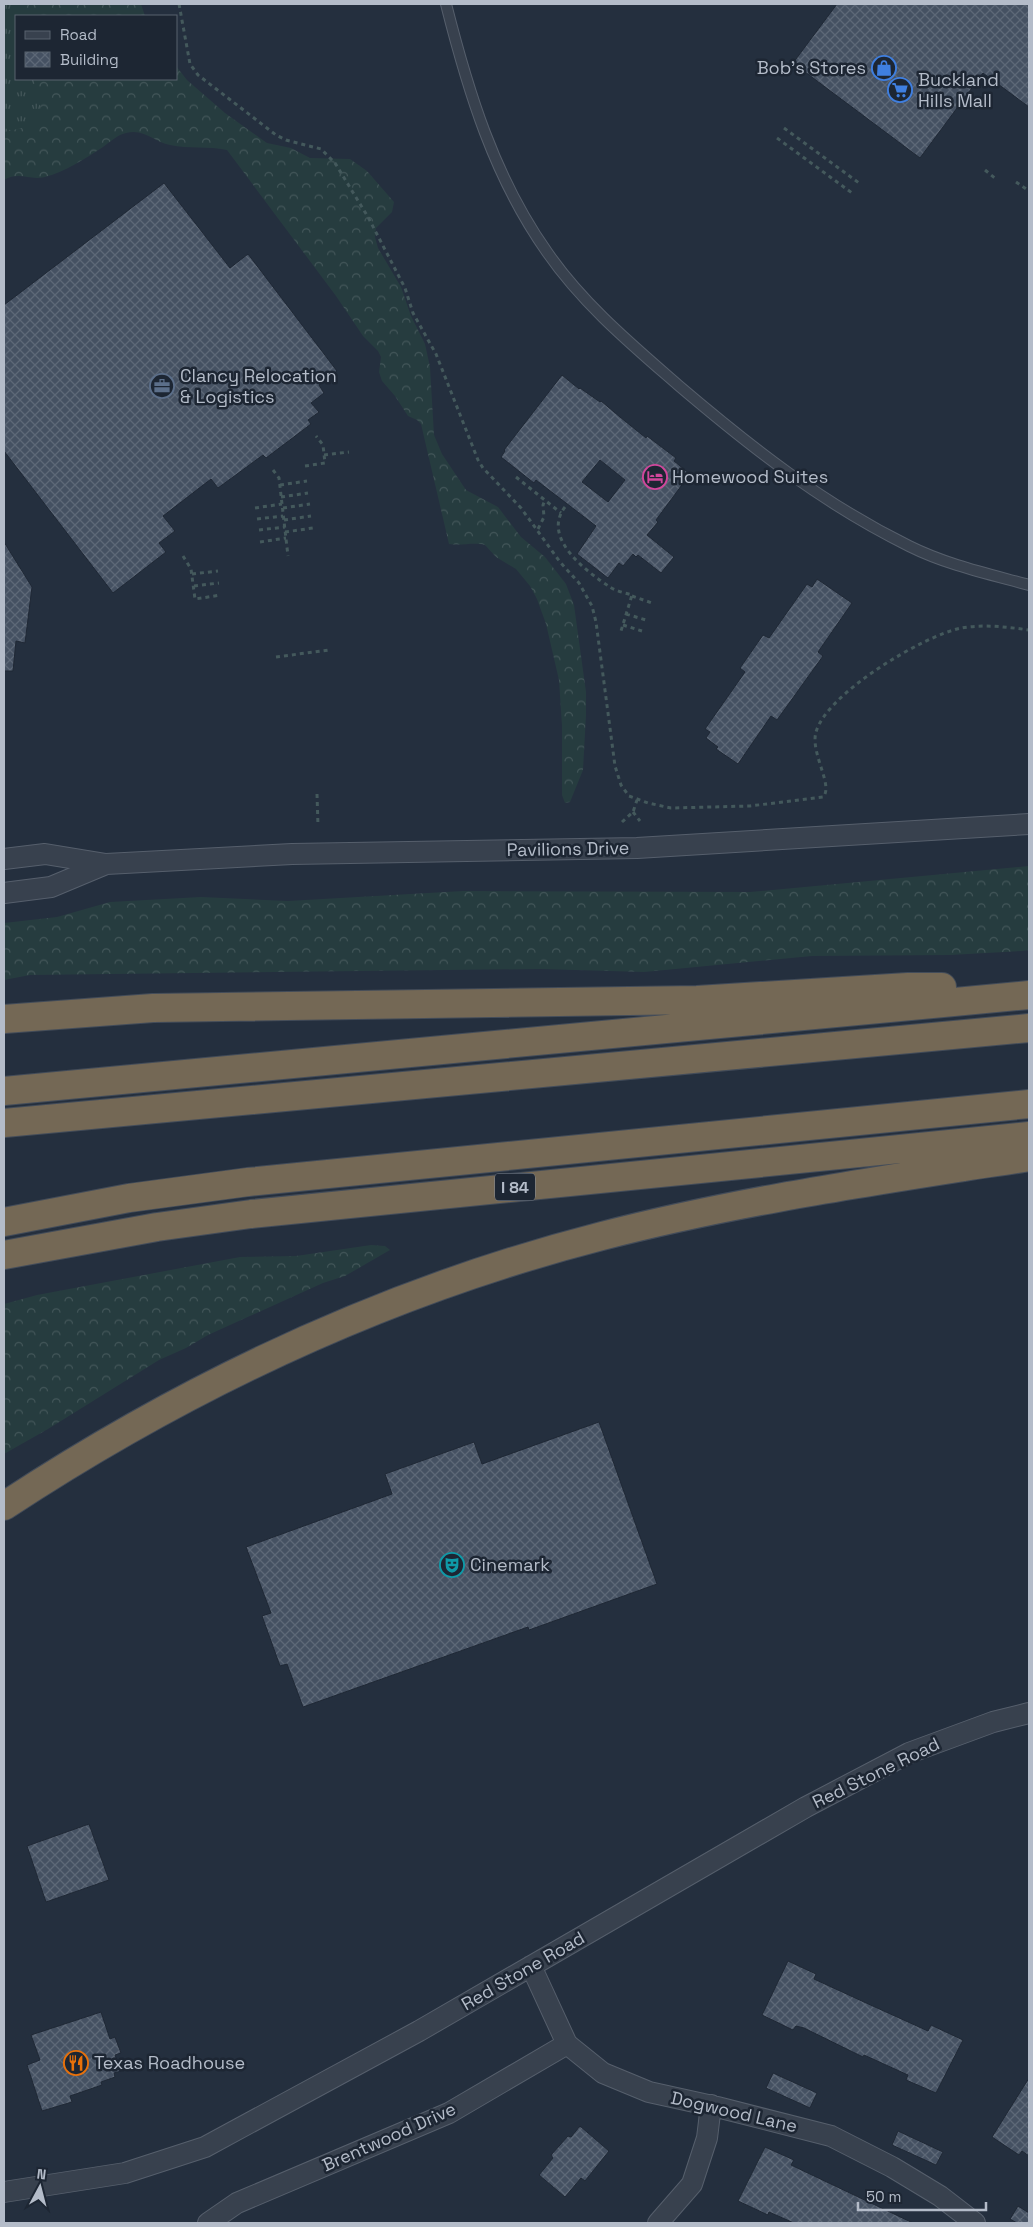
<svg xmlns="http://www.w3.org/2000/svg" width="1033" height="2227" viewBox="0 0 1033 2227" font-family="'Space Grotesk',sans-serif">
<defs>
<pattern id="forest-crowns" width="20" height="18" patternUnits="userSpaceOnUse" patternTransform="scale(1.25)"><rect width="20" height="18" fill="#263c3f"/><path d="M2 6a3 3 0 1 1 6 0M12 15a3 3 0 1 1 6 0" fill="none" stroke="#435659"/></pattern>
<pattern id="park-tufts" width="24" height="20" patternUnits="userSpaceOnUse" patternTransform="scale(1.25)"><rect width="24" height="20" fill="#263c3f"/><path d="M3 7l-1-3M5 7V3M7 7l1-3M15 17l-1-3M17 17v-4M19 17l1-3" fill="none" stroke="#435659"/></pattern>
<pattern id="building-cross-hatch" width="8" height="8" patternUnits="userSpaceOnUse" patternTransform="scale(1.25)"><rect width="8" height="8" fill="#455162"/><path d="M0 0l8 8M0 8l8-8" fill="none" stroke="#5d6877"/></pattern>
</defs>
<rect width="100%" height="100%" fill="#242f3e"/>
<!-- forest -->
<path fill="url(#forest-crowns)" d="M4,4H141L145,16H16V79H176V66L187,80L225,113L267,143L291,148L310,158L350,159L367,171L394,202L392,212L376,228L375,237L378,248L401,287L411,316L425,344L430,367L434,435L442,454L466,490L498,507L521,537L545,557L566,584L574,605L586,692V715L583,770L570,802L565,803L562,795V726L559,680L546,624L537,599L530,586L516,569L496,557L485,545C473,542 462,546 449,544L421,424L417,420L408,416L395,396L382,381L379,372L381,357L378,351L363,336L336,296L227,150C208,146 189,149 170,145C154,142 144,128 126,133C117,135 110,142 103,147C86,158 65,172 45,177C29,181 20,171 4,180Z
M1029,866V950L1022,951L950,955L812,956L644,972L541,969L30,975L4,980V923L57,917L110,902L201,897L288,901L463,891L750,892Z
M371,1245L385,1246L390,1250L345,1276L323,1283L208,1335L186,1348L159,1360L48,1429L4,1454V1304L37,1295L240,1257L296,1256Z"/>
<!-- park -->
<path fill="url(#park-tufts)" d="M4,4H19L22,16H16V79H34L44,123L4,132Z"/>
<!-- building -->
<path fill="url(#building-cross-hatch)" stroke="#1f2835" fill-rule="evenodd" d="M837,4H1029V107L983,73L920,158L793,63Z
M164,183L230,268L248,254L337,371L319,385L324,393L311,403L319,412L308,420L311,424L266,458L263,455L218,488L211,479L163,516L175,531L159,543L166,552L113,593L4,451V305Z
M562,375L579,389L580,388L600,402L601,401L620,417L646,438L647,436L676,458L674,461L690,474L656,520L658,522L647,535L674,557L661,573L638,555L636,557L633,554L623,566L619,563L608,578L577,554L596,526L536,480L534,483L501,457L505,451L504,450ZM600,460L625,480L608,502L582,482Z
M4,542L32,587L25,643L16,641L13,671H4Z
M817,579L852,603L818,652L823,656L777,720L771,716L738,764L716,749L718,747L706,738L710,732L705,729L745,672L740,668L763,635L769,638L807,584L812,587Z
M599,1422L657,1584L529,1630L528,1627L303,1707L287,1664L280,1666L262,1616L271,1613L246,1547L392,1494L385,1474L474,1442L482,1464Z
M89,1824L109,1880L46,1902L27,1846Z
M788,1961L816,1974L814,1979L864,2002L928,2031L931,2025L963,2040L936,2093L906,2080L908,2075L864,2055L863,2057L804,2028L796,2026L793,2030L762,2015Z
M101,2012L110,2039L115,2037L121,2053L115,2055L121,2071L114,2073L115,2077L101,2082L102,2085L70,2096L72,2102L42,2111L27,2065L40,2060L31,2035Z
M773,2073L817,2093L810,2108L766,2088Z
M1029,2078V2156L1022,2151L1019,2155L992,2137Z
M580,2126L609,2151L585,2181L581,2178L565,2197L539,2175L553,2158L551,2155L568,2136L571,2137Z
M898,2131L943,2152L936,2165L892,2145Z
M765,2147L794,2160L791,2165L913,2223H794L769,2212L768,2215L738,2201Z
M1018,2206L1029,2213V2223H1017L1010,2219Z"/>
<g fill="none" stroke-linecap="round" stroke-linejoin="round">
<defs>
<path id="service" d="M446,4C468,91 494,177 547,252C583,304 631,344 678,385C752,448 822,503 909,546C947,565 989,574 1029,585"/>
<path id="minor" d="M4,859L45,854L106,864L292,854L637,848L1029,824
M4,893L51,887L106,864
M531,1966L567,2044L603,2073L649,2092L717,2107L831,2136L892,2167L940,2196L975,2223
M4,2192L125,2173L205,2147L419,2031L806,1807L909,1753L993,1722L1029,1713
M208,2223L237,2203L449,2113L567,2044
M658,2223L692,2184L707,2138L711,2105"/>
<path id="motorway" d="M4,1019L153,1008L697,1000L908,987H942
M4,1091L1029,995
M4,1123L1029,1028
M4,1222L129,1198L248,1182L1029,1104
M4,1255L157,1227L251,1214L1029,1136
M4,1506C188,1385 388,1291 602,1236C721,1205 843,1186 964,1167C986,1163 1008,1161 1029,1157"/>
</defs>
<!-- service casing -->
<use href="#service" stroke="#565f6c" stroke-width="12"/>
<!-- minor casing -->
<use href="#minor" stroke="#565f6c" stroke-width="22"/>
<!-- motorway casing -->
<use href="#motorway" stroke="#434c59" stroke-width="30"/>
<!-- path -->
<path stroke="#44595c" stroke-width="3" stroke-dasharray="4 4" stroke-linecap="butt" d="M179,4L190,64L198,75L276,135L286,140L321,149L335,163L368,217L405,288L413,313L436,354L478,460L483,468L521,508L560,562L579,583L592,606L596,622L615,766L621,785L629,796L648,803L671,808L750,806L823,797C834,786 810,753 816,732C827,693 923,636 961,628C984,624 1007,627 1029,630
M784,128L859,183
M777,138L852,193
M985,170L996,179
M1016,182L1029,191
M324,455L349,452
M305,466L325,463L323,445L316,436
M273,470L279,478L288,556
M516,477L561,513
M280,485L307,481
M281,497L308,493
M565,507C541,538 587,572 610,587C616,591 625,593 632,595L621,631
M255,508L282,504
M283,508L310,504
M257,519L283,516
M284,520L311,516
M538,529L544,517L543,505L545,500
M259,530L285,527
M285,532L313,528
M260,542L286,538
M183,556L191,569L195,599L221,595
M192,574L218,571
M194,586L219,583
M632,596L652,603
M626,614L646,620
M623,625L642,631
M276,657L329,650
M317,794L318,826
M633,812L640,821
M622,822L633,812L637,800"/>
<!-- service -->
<use href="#service" stroke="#38414e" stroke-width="10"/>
<!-- minor -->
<use href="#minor" stroke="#38414e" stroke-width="20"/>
<!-- motorway -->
<use href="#motorway" stroke="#746855" stroke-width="28"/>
</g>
<!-- icons -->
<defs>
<symbol id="shop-ring" viewBox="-11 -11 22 22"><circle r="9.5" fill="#1d2633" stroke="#3f7fe0" stroke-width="1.5"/><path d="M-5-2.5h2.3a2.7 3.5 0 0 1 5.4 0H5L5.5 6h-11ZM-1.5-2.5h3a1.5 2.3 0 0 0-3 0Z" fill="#3f7fe0"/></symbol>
<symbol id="supermarket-ring" viewBox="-11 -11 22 22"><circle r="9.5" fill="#1d2633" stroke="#3f7fe0" stroke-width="1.5"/><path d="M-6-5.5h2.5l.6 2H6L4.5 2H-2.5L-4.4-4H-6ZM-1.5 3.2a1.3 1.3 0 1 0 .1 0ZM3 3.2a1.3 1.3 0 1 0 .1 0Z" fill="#3f7fe0"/></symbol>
<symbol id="office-ring" viewBox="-11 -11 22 22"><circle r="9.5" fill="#1d2633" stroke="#5c6f8a" stroke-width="1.5"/><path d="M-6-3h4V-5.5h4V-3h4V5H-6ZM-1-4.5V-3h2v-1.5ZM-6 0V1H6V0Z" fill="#5c6f8a"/></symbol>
<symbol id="hotel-ring" viewBox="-11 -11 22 22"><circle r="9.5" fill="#1d2633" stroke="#d1479c" stroke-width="1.5"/><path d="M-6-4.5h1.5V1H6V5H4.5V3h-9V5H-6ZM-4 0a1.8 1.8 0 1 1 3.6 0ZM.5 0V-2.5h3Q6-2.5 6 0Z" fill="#d1479c"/></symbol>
<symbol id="theatre-ring" viewBox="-11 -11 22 22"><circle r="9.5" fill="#1d2633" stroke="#0f9aa8" stroke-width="1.5"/><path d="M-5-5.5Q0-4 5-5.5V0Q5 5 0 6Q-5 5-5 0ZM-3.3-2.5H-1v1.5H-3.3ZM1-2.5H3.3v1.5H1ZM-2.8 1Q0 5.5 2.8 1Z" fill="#0f9aa8"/></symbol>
<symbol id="restaurant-ring" viewBox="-11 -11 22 22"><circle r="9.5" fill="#1d2633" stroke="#e8710a" stroke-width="1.5"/><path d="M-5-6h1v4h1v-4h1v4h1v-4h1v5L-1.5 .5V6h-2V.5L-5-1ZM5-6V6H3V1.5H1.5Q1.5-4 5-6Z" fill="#e8710a"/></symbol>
</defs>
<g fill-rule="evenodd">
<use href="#shop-ring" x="870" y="54" width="28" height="28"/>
<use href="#supermarket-ring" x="886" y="76" width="28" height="28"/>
<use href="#office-ring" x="148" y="372" width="28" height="28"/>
<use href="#hotel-ring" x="641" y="463" width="28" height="28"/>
<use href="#theatre-ring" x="438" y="1551" width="28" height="28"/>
<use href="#restaurant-ring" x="62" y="2049" width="28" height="28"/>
</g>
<g text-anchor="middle" stroke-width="5" stroke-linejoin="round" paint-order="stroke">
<!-- shield labels -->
<rect fill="#1d2633" stroke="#878f9c" stroke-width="1" x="495" y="1173.5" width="40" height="27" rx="4"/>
<g font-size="16" font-weight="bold" fill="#b4bcc9">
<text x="515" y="1193">I 84</text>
</g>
<!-- poi labels -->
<g font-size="18" fill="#b4bcc9" stroke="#1d2633" text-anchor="start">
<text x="866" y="74" text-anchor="end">Bob's Stores</text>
<text x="918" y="86">Buckland<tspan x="918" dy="21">Hills Mall</tspan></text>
<text x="180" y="382">Clancy Relocation<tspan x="180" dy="21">&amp; Logistics</tspan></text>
<text x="672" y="483">Homewood Suites</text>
<text x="470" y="1571">Cinemark</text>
<text x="94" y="2069">Texas Roadhouse</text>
</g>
<!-- street labels -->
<g font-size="18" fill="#b4bcc9" stroke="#1d2633">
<text transform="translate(568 849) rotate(-1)" y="6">Pavilions Drive</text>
<text transform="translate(876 1773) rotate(-26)" y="6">Red Stone Road</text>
<text transform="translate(523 1971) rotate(-30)" y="6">Red Stone Road</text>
<text transform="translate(734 2112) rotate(13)" y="6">Dogwood Lane</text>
<text transform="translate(389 2137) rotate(-24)" y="6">Brentwood Drive</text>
</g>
</g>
<!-- border -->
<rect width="1033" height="2227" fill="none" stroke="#b4bcc9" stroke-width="10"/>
<!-- legend -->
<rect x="15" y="15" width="162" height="65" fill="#1d2633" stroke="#59626f"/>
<rect x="25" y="31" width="25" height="8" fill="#38414e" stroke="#59626f"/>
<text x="60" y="40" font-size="15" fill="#b4bcc9">Road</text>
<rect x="25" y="52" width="25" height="15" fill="url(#building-cross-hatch)" stroke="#59626f"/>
<text x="60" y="65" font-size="15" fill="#b4bcc9">Building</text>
<!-- north arrow -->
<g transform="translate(40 2187) rotate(7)" stroke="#1d2633" stroke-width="4" paint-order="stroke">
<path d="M0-4L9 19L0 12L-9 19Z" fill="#b4bcc9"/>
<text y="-8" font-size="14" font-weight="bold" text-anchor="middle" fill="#b4bcc9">N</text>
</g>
<!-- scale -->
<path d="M858 2202v8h128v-8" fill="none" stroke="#b4bcc9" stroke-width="2.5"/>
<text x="866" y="2202" font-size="15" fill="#b4bcc9" stroke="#1d2633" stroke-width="4" paint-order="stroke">50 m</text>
</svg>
